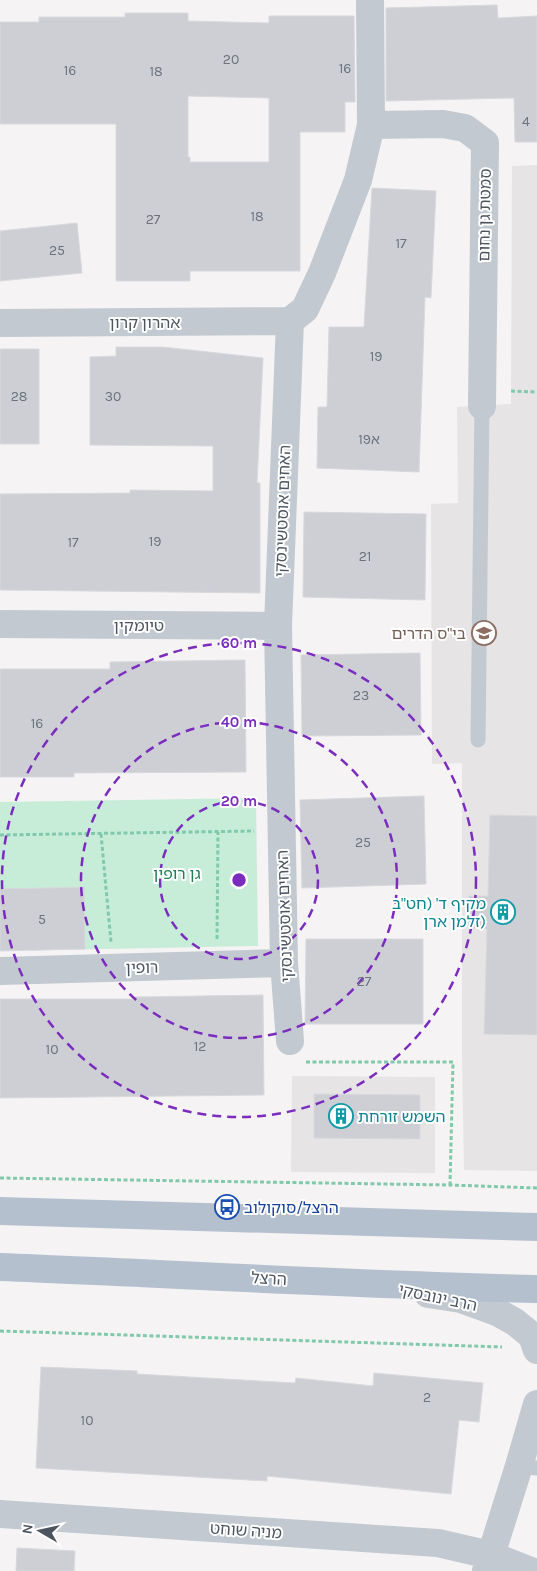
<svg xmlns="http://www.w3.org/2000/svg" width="537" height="1571" viewBox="0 0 537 1571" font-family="Karla,'Noto Sans Hebrew',sans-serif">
<rect width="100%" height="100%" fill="#f5f3f3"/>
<!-- education -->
<path fill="#e6e4e4" d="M537,165V1171L464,1170L462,1056V763L432,764L431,504L458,503L457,407L511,404L512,166Z
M292,1076L435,1077V1173L291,1172Z"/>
<!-- green -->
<path fill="#c7edd9" d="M256,798L258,946L0,951V802Z"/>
<!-- building -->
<path fill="#cdcfd5" stroke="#d8d9dd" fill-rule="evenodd" d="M497,5L498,18L537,16V142H515L514,98L386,101V8Z
M125,13H188V21L269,23V16H354L355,102H345V132H300V271H190V281H116V124H0V22H39V17H125ZM188,96L269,98V162H190V157H188Z
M372,188L436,191L431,298L425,297L419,472L317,468L318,407H327L329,327H364Z
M77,223L82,273L0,281V231Z
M116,347H163L263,358L257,483H260V593L0,590V494L130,493V490L213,491V446L90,445V357L116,356Z
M0,349H39V444H0Z
M304,512L426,514L425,600L303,597Z
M420,653L421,735L302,736L301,655Z
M245,660L246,772L74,773V777H0V669H110V662Z
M424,796L426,884L302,888L300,800Z
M490,815L537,816V1035L484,1034L487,929L468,928L469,896H488Z
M84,887L85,949L0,951V889Z
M306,939H423V1024H305Z
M263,995L264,1095L0,1098V999H135V997Z
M314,1094L420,1095V1139L314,1138Z
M41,1367L137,1371V1374L295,1383L296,1378L373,1386L374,1373L483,1383L479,1422L459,1420L451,1494L267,1476V1481L36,1468Z
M17,1548L75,1551L74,1571H16Z"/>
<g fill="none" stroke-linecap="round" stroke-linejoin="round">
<!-- path -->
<path stroke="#81c9ac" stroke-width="3" stroke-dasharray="4 2.5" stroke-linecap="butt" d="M511,391L537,392
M101,834L111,942
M0,835L254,831
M217,939L218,832
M306,1062H453L450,1185
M0,1178L450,1185L537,1188
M0,1331L502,1347"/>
<!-- service -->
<path stroke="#c2c9d0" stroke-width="15" d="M478,740L482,406
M519,1466L537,1468"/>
<!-- minor -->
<path stroke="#c2c9d0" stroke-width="28" d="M371,125L443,124L465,128L485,143L482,406
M0,323L290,321
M0,624L278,626
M0,971L284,963
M290,1041L284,963L278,626L290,321L305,309L322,273L358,180L371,125L370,0
M428,1294L461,1299L497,1312L515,1322L532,1336L537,1350
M0,1514L438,1543L490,1555L531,1571
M486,1571L519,1466L537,1404"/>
<!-- primary -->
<path stroke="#b5c0cf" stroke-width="28" d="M0,1211L537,1227
M0,1267C179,1274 358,1285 537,1289"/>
</g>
<!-- distance rings -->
<g fill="none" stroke="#7b2cbf" stroke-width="2.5" stroke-dasharray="9 6">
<circle cx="239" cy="880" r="79"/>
<circle cx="239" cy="880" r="158"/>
<circle cx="239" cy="880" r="237"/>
</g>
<!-- icons -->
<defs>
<symbol id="school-ring" viewBox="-11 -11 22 22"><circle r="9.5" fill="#fff" stroke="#8d6e63" stroke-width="1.5"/><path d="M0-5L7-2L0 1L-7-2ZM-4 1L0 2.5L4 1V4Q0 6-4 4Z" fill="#8d6e63"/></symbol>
<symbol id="building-ring" viewBox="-11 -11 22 22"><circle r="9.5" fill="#fff" stroke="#0f9aa8" stroke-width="1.5"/><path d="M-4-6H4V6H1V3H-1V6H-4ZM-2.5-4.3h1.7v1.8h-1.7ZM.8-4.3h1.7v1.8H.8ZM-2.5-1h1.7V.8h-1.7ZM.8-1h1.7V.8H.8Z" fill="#0f9aa8"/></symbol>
<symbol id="bus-ring" viewBox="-11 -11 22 22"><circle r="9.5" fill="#fff" stroke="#1a4fb4" stroke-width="1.5"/><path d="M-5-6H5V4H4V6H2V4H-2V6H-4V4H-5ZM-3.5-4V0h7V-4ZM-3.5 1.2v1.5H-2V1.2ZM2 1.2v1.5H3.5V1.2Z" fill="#1a4fb4"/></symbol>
</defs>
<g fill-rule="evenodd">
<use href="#school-ring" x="470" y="619" width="28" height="28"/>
<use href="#building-ring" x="489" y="898" width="28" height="28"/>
<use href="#building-ring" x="327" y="1102" width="28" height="28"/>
<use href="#bus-ring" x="213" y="1193" width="28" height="28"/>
</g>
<g text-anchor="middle" stroke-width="4" stroke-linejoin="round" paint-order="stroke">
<!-- number labels -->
<g font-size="14" fill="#6c737c">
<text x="231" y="64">20</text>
<text x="345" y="73">16</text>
<text x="70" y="75">16</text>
<text x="156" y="76">18</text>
<text x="526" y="126">4</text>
<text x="257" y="221">18</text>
<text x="153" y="224">27</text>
<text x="401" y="248">17</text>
<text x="57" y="255">25</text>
<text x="376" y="361">19</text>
<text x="19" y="401">28</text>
<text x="113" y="401">30</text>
<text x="369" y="444">19א</text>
<text x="155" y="546">19</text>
<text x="73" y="547">17</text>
<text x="365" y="561">21</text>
<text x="361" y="700">23</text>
<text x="37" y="728">16</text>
<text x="363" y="847">25</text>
<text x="42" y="924">5</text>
<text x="364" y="986">27</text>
<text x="200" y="1051">12</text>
<text x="52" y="1054">10</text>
<text x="427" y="1402">2</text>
<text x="87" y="1425">10</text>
</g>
<!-- street labels -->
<g font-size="16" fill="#4c545f" stroke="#fff">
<text transform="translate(484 215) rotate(-89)" y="6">סמטת גן נחום</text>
<text x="145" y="328">אהרון קרון</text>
<text transform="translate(282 511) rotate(-88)" y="6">האחים אוסטשינסקי</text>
<text x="139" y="631">טיומקין</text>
<text transform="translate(284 916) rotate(-92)" y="6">האחים אוסטשינסקי</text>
<text transform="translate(142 967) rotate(-1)" y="6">רופין</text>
<text transform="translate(269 1278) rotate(3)" y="6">הרצל</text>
<text transform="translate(438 1297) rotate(12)" y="6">הרב ינובסקי</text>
<text transform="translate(246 1530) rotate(4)" y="6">מניה שוחט</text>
</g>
<!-- education labels -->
<g font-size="16" fill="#785e54" stroke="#fff" text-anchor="end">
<text x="466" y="639">בי"ס הדרים</text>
</g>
<!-- park labels -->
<g font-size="16" fill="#207d57" stroke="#fff">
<text x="177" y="879">גן רופין</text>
</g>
<!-- culture labels -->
<g font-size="16" fill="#0d838f" stroke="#fff" text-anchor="end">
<text x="486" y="909">מקיף ד' (חט"ב<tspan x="486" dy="18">זלמן ארן)</tspan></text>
<text x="358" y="1122" text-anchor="start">השמש זורחת</text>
</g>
<!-- transit labels -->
<g font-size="16" fill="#164399" stroke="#fff" text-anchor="start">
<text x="244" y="1213">הרצל/סוקולוב</text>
</g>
</g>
<circle cx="239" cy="880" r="8" fill="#7b2cbf" stroke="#fff" stroke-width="2.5"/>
<g font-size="15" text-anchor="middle" font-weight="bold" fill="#7b2cbf" stroke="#fff" stroke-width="4" stroke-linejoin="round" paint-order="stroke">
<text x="239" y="648">60 m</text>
<text x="239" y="727">40 m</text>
<text x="239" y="806">20 m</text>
</g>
<!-- north arrow -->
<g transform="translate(40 1531) rotate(279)" stroke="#ffffff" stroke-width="4" paint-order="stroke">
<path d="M0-4L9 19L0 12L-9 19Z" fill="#4c545f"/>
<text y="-8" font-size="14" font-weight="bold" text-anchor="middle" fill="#4c545f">N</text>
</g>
</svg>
